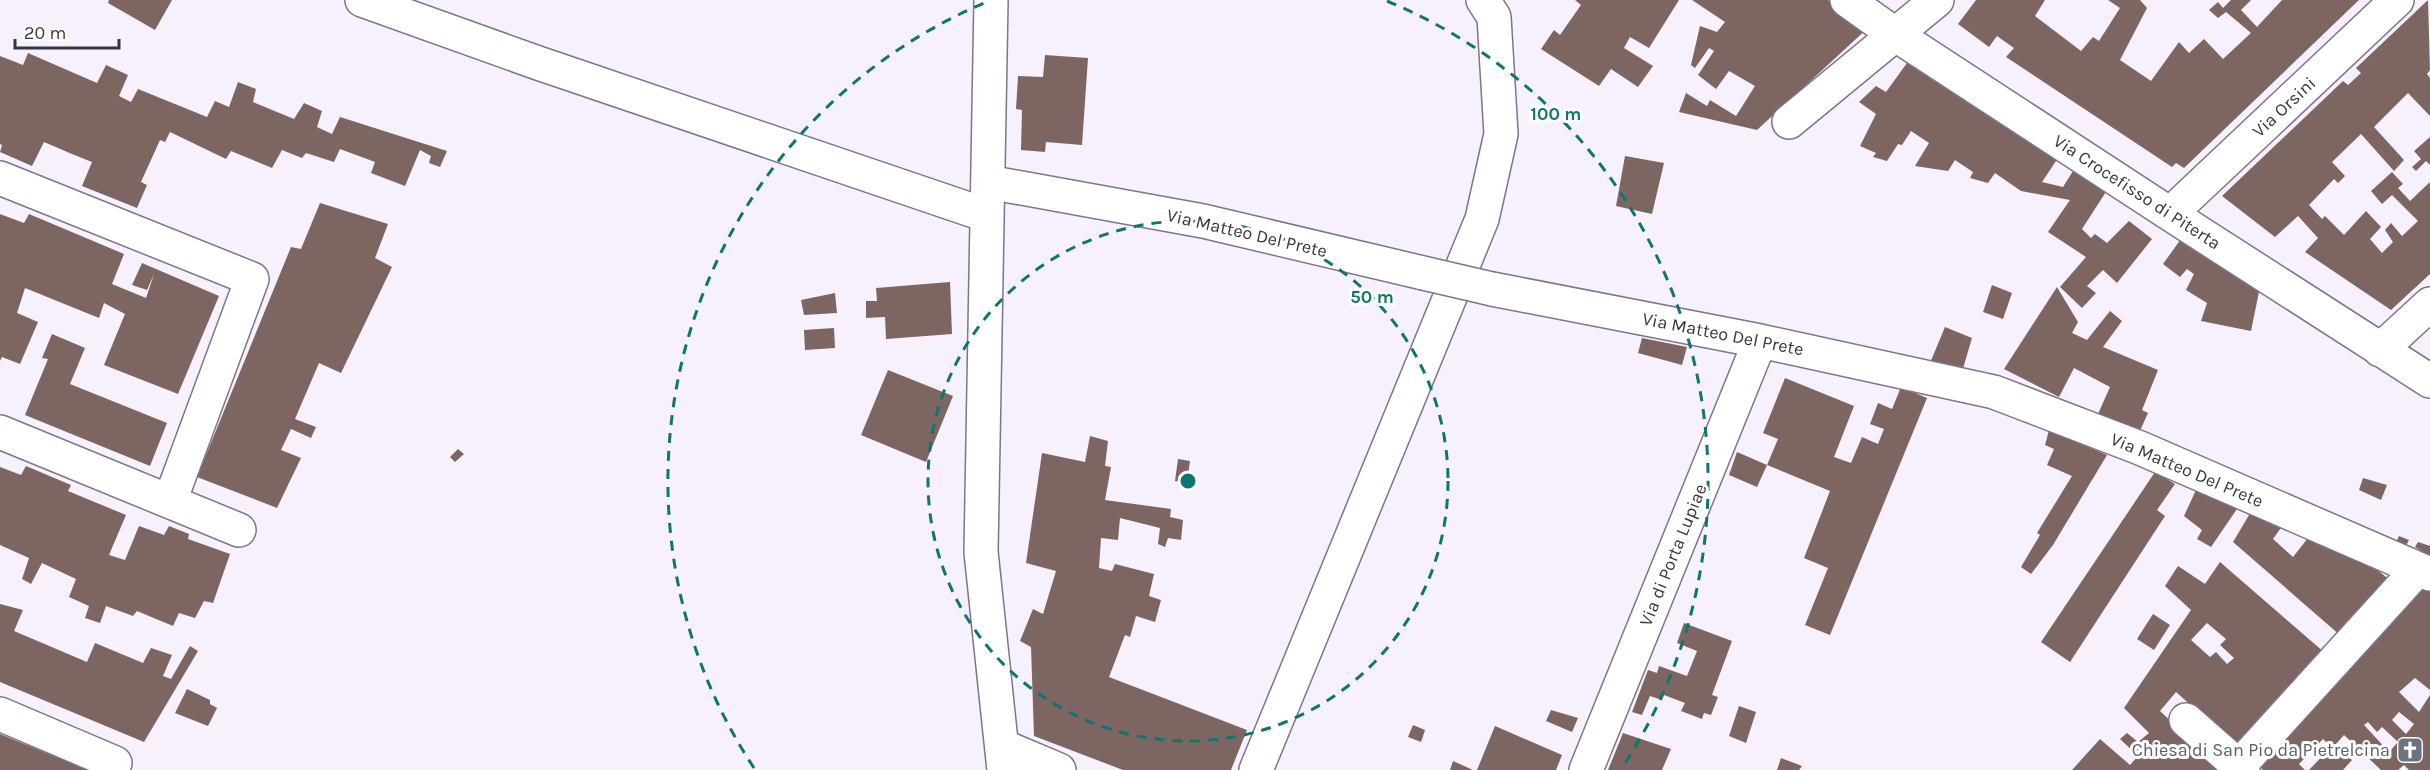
<svg xmlns="http://www.w3.org/2000/svg" width="2430" height="770" viewBox="0 0 2430 770" font-family="Karla,sans-serif">
<rect width="100%" height="100%" fill="#f7f1fe"/>
<!-- building -->
<path fill="#7d6562" fill-rule="evenodd" d="M109,0H172L155,30L108,3Z
M1575,0H1679L1649,48L1630,37L1624,48L1653,66L1638,87L1611,69L1599,86L1541,49L1554,30L1560,35L1581,5Z
M1692,0H1828L1869,27L1757,130L1679,112L1686,93L1707,106L1710,100L1736,116L1755,86L1729,71L1716,89L1698,75L1714,51L1709,48L1695,68L1691,65L1700,26L1717,32L1725,22Z
M1976,0H2045L2035,16L2081,51L2093,37L2099,41L2120,8L2108,0H2140L2147,8L2120,60L2151,81L2179,42L2189,53L2204,39L2223,59L2251,33L2226,12L2218,18L2209,10L2218,2L2223,8L2231,0H2251L2241,10L2257,27L2282,0H2359L2184,168L2176,163L2172,167L2006,57L2014,48L1997,36L1989,47L1958,24Z
M2428,0L2430,70L2427,74L2430,78V116L2408,93L2374,127L2404,160L2394,171L2361,134L2332,162L2345,176L2338,183L2334,179L2309,205L2322,219L2325,216L2344,235L2366,211L2381,227L2370,239L2382,253L2393,242L2385,230L2391,223L2402,236L2418,221L2392,195L2382,204L2371,191L2392,172L2403,184L2398,188L2410,201L2430,182V274L2391,310L2305,252L2318,238L2298,216L2275,237L2222,196L2343,81L2348,85L2361,73L2356,68Z
M28,53L97,83L106,65L128,75L119,96L131,102L138,89L207,117L215,101L229,107L238,82L256,89L253,102L294,119L304,103L322,111L317,127L332,134L340,117L447,151L440,167L429,163L431,156L420,150L405,186L371,173L375,162L340,149L334,162L306,153L302,158L282,150L272,168L231,151L226,159L170,132L165,142L160,140L141,182L147,185L137,208L82,186L92,162L72,154L44,142L32,166L0,152L2,145L0,144V56L23,65Z
M1045,55L1088,58L1082,145L1046,142L1045,152L1021,150L1022,110L1016,109L1018,76L1043,77Z
M1912,56L2062,152L2042,182L2063,187L2078,163L2111,184L2082,229L2091,238L2095,234L2107,243L2129,221L2152,239L2117,283L2103,270L2087,286L2096,293L2082,308L2060,287L2086,257L2048,232L2070,200L2021,191L1995,173L1988,183L1970,178L1973,172L1955,160L1948,171L1915,166L1929,143L1911,131L1902,145L1898,144L1887,161L1873,157L1876,153L1860,146L1876,114L1859,102L1876,86L1886,92Z
M2430,137V165L2426,161L2416,171L2412,167L2421,159L2414,151Z
M1625,156L1664,163L1652,214L1616,206Z
M320,203L388,224L375,258L392,267L341,373L319,363L295,419L316,427L311,438L291,429L281,450L301,458L277,508L197,477L291,247L301,249Z
M0,214L24,223L29,214L124,254L112,284L146,298L154,274L147,290L132,285L142,263L219,296L178,394L104,365L125,314L104,303L99,318L25,288L17,313L38,322L20,364L2,357L0,361Z
M2186,232L2261,282L2251,331L2201,321L2207,303L2186,290L2194,274L2187,269L2180,277L2163,264Z
M950,282L952,334L886,339L885,317L866,318V301H877L876,288Z
M1992,285L2012,293L2003,319L1983,312Z
M2057,287L2078,322L2072,333L2087,340L2110,311L2122,321L2103,347L2158,370L2142,410L2148,413L2139,433L2098,414L2110,387L2074,368L2059,397L2004,369Z
M835,293L837,313L804,315L801,300Z
M1945,327L1972,338L1962,372L1930,363Z
M834,328L835,348L805,350L804,330Z
M52,334L85,348L70,384L167,423L150,466L25,415L48,359L42,358Z
M1642,338L1687,347L1682,365L1638,353Z
M888,370L953,396L926,462L861,435Z
M1785,378L1854,406L1834,457L1851,463L1862,437L1878,444L1884,429L1870,424L1878,403L1892,409L1901,387L1927,398L1830,635L1805,625L1828,568L1804,558L1830,491L1767,465L1778,439L1763,433Z
M2049,430L2107,455L2053,545L2031,574L2021,567L2040,535L2037,533L2072,476L2047,465L2054,449L2045,445Z
M1090,436L1108,441L1105,466L1111,467L1105,500L1171,509L1170,517L1183,520L1181,540L1168,538L1165,547L1158,544L1160,528L1120,518L1118,540L1101,538L1099,568L1112,571L1115,564L1154,574L1149,596L1161,600L1155,622L1136,616L1130,637L1125,635L1109,677L1247,730L1231,770H1123L1034,736L1031,647L1020,641L1033,609L1043,614L1056,571L1026,563L1042,453L1085,462Z
M458,449L464,454L455,462L450,457Z
M1737,452L1767,465L1757,487L1729,475Z
M1178,459L1190,461L1187,483L1175,481Z
M26,466L71,485L68,491L126,515L109,555L125,560L139,526L164,535L169,526L189,534L188,539L230,554L213,603L204,601L195,618L179,613L173,626L137,611L133,616L106,606L100,623L85,618L89,606L69,597L76,579L42,563L31,584L22,579L29,558L0,545V467L21,475Z
M2155,472L2175,484L2157,510L2165,516L2070,662L2041,642Z
M2363,478L2387,485L2381,500L2359,490Z
M2196,490L2239,506L2211,547L2197,539L2202,530L2184,516Z
M2252,510L2283,525L2273,539L2293,557L2308,538L2365,560L2391,581L2341,636L2233,542Z
M2399,536L2409,540L2402,553L2393,549Z
M2418,542L2430,546V564L2424,561L2427,554L2415,547Z
M2220,562L2325,653L2239,748L2176,692L2160,711L2224,770H2072L2100,739L2130,765L2138,756L2120,739L2127,733L2138,742L2149,733L2124,708L2191,610L2165,586L2178,566L2205,584ZM2207,623L2226,639L2220,645L2234,658L2227,664L2216,652L2210,657L2191,640Z
M2421,585L2430,589V690L2415,678L2399,692L2419,712L2430,695V770H2409L2404,765L2398,770H2381L2344,735L2335,745L2352,760L2343,770H2309L2331,747L2323,739L2299,764L2305,770H2263L2257,764ZM2399,712L2414,724L2406,734L2392,720ZM2368,722L2377,732L2382,727L2398,742L2389,752L2364,725Z
M0,604L23,610L14,631L87,662L95,643L143,663L151,648L172,655L163,676L171,679L190,646L198,651L144,742L0,682Z
M2153,614L2170,625L2154,650L2137,639Z
M1684,623L1732,641L1712,695L1718,697L1711,715L1704,713L1702,719L1681,711L1685,703L1664,695L1662,700L1650,696L1642,715L1632,712L1648,670L1657,673L1659,666L1687,676L1697,651L1677,643Z
M187,689L210,700V704L217,708L208,726L175,713Z
M1739,706L1756,712L1746,743L1729,736Z
M1551,710L1578,718L1572,732L1546,721Z
M1413,725L1425,730L1421,742L1408,737Z
M1495,726L1562,755L1556,770H1477Z
M1623,733L1671,749L1662,770H1608Z
M0,734L88,770H0Z
M1781,758L1802,766L1799,770H1777Z
M1453,761L1473,770H1450Z"/>
<g fill="none" stroke-linecap="round" stroke-linejoin="round">
<defs>
<path id="minor" d="M362,0L538,63L986,215
M991,0L981,552L1004,770
M1847,0L1896,35L2170,214L2430,381
M1789,122L1937,0
M0,178L252,279L170,501
M988,182L1203,221L1423,273
M2170,214L2397,0
M1492,289L1760,341L1994,392L2140,448L2430,574
M2380,350L2430,304
M0,432L239,530
M0,714L115,763
M2186,720L2243,770
M1002,746L1059,770
M2239,766L2418,569
M1256,770L1482,219L1501,134L1494,17L1483,0
M1586,770L1760,341"/>
</defs>
<!-- minor casing -->
<use href="#minor" stroke="#7e7589" stroke-width="36"/>
<!-- minor -->
<use href="#minor" stroke="#fff" stroke-width="33"/>
<defs>
<path id="minor-bridge" d="M1423,273L1492,289"/>
</defs>
<!-- minor-bridge casing -->
<use href="#minor-bridge" stroke="#7e7589" stroke-width="36" stroke-linecap="butt"/>
<!-- minor-bridge -->
<use href="#minor-bridge" stroke="#fff" stroke-width="33"/>
</g>
<!-- distance rings -->
<g fill="none" stroke="#0f766e" stroke-width="3" stroke-dasharray="10 8">
<circle cx="1188" cy="481" r="260"/>
<path d="M754 768A520 520 0 0 1 989 1M1387 1A520 520 0 0 1 1622 768"/>
</g>
<!-- icons -->
<defs>
<symbol id="church-square" viewBox="-11 -11 22 22"><rect x="-9" y="-9" width="18" height="18" rx="4" fill="#6b7280" stroke="#fff"/><path d="M-1.2-6h2.4v3.5h3.3v2.4h-3.3V6h-2.4V-.1h-3.3v-2.4h3.3Z" fill="#fff"/></symbol>
</defs>
<g fill-rule="evenodd">
<use href="#church-square" x="2395" y="735" width="30" height="30"/>
</g>
<g text-anchor="middle" stroke-width="6" stroke-linejoin="round" paint-order="stroke">
<!-- street labels -->
<g font-size="18" fill="#39353d" stroke="#fff">
<text transform="translate(2284 107) rotate(-43)" y="6">Via Orsini</text>
<text transform="translate(2137 192) rotate(33)" y="6">Via Crocefisso di Piterta</text>
<text transform="translate(1247 233) rotate(13)" y="6">Via Matteo Del Prete</text>
<text transform="translate(1723 334) rotate(11)" y="6">Via Matteo Del Prete</text>
<text transform="translate(2187 470) rotate(23)" y="6">Via Matteo Del Prete</text>
<text transform="translate(1673 555) rotate(-68)" y="6">Via di Porta Lupiae</text>
</g>
<!-- worship labels -->
<g font-size="18" fill="#5b616d" stroke="#fff" text-anchor="end">
<text x="2390" y="756">Chiesa di San Pio da Pietrelcina</text>
</g>
</g>
<circle cx="1188" cy="481" r="9" fill="#0f766e" stroke="#fff" stroke-width="3"/>
<g font-size="18" text-anchor="middle" font-weight="bold" fill="#0f766e" stroke="#fff" stroke-width="6" stroke-linejoin="round" paint-order="stroke">
<text x="1556" y="120">100 m</text>
<text x="1372" y="303">50 m</text>
</g>
<!-- scale -->
<path d="M15 39v9h104v-9" fill="none" stroke="#39353d" stroke-width="3"/>
<text x="24" y="39" font-size="18" fill="#39353d" stroke="#ffffff" stroke-width="4.5" paint-order="stroke">20 m</text>
</svg>
